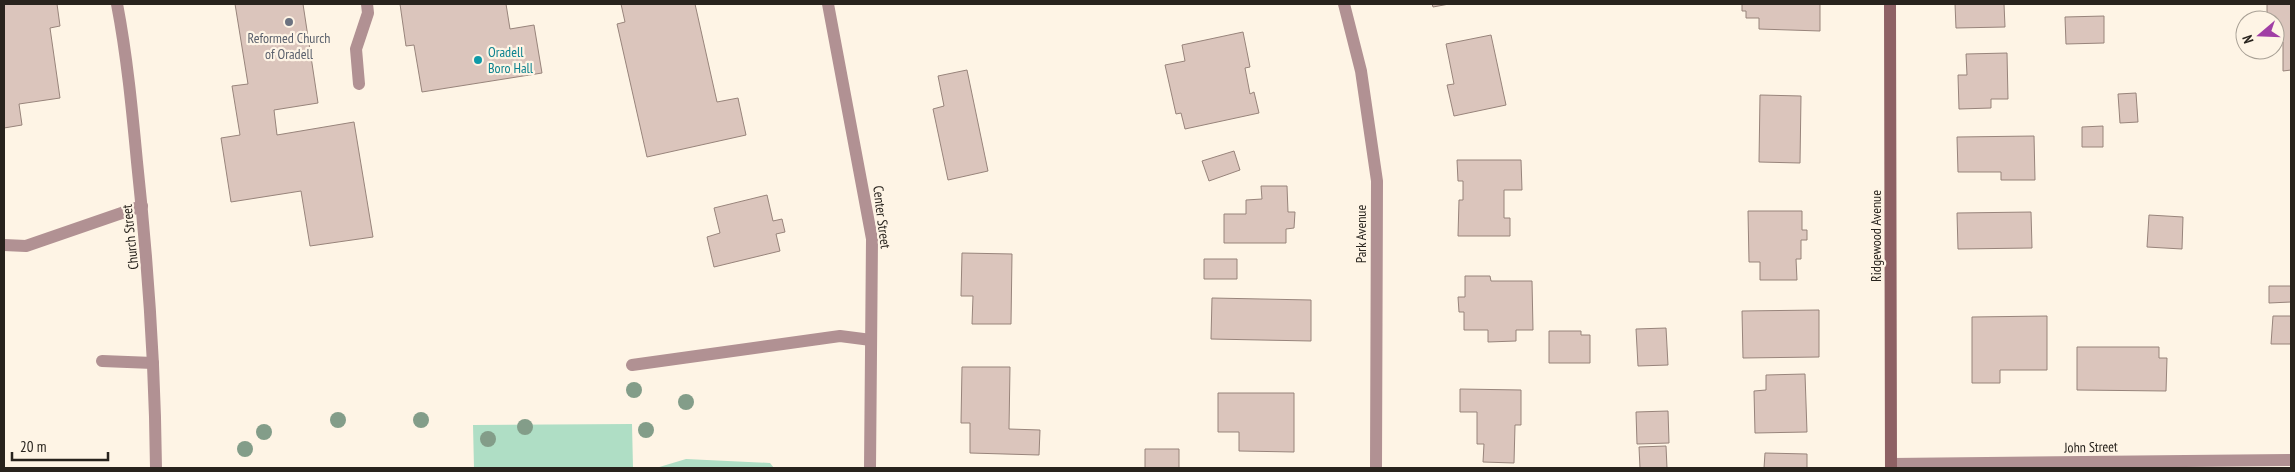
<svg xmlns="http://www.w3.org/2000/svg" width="2295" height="472" viewBox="0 0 2295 472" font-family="'PT Sans Narrow',sans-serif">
<rect width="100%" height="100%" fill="#fef4e5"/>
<!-- green -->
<path fill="#afdec5" d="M632,424L633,468H474L473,425Z
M686,459L770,463L774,468H656Z"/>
<!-- building -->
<path fill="#dbc5bc" stroke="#98847b" d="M4,4H57L60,26L50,28L60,98L19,104L22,125L4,128Z
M235,4H303L318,103L274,110L277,135L354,122L373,237L310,246L301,191L231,202L221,138L240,135L232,86L248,84Z
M400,4H506L510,29L534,25L542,73L422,92L414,45L406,46Z
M621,4H695L717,102L738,98L746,135L647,157L617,24L625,22Z
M1432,4H1449L1433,7Z
M1742,4H1820V31L1759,29V18H1746V11H1742Z
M1955,4H2004L2005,27L1956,28Z
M2267,4H2291V70L2283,71V42H2275V20H2267Z
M2104,16V43L2066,44L2065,17Z
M1243,32L1250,67L1245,68L1250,94L1254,92L1259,113L1185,129L1181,113L1176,114L1165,65L1185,61L1182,45Z
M1491,35L1506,105L1454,116L1447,85L1454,84L1446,44Z
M2007,53L2008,99H1991V108L1959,109L1958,75H1967L1966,54Z
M967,70L988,171L948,180L933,109L944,106L938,76Z
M2136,93L2138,122L2120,123L2118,94Z
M1760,95L1801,96L1800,163L1759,162Z
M2103,126V147H2082V127Z
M2034,136L2035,180H2001V172H1958L1957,137Z
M1234,151L1240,170L1209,181L1202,161Z
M1457,160H1521L1522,190H1504V218H1510V236H1458L1459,200H1463V181H1458Z
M1261,186H1287L1288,212H1295L1294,228L1286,229V243H1224V214H1246V200L1262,199Z
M767,195L773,221L782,219L785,232L776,234L780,251L714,267L707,237L720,233L714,208Z
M1748,211H1802V230H1807V240H1801V259H1796L1797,280H1760V262H1749Z
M2031,212L2032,248L1958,249L1957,213Z
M2149,215L2183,217L2182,249L2147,247Z
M962,253L1012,254L1011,324H972L973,296H961Z
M1204,259H1237V279H1204Z
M1465,276H1490L1491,281H1532L1533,330H1516V341L1488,342V330H1464V312H1459L1458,297H1465Z
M2269,286H2291V302L2269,303Z
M1212,298L1311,300V341L1211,339Z
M1819,310V357L1743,358L1742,311Z
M2047,316V370H2000V383H1972V317Z
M2273,316H2291V344H2271Z
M1666,328L1668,365L1638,366L1636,329Z
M1549,331H1581V335H1590V363H1549Z
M2077,347H2159V358H2167L2166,391L2077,390Z
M962,367H1010L1009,429L1040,430L1039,455L970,453V423H961Z
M1805,374L1807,432L1755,433L1754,391L1766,390V375Z
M1460,389L1521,390V425H1515L1514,463L1483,462L1484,444H1477V412H1460Z
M1218,393H1294V452L1239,451V432H1218Z
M1668,411L1669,443L1637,444L1636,412Z
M1666,446L1667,468H1640L1639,447Z
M1145,449H1179V468H1145Z
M1765,453L1807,454V468H1764Z"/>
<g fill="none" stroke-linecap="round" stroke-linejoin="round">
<!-- lane -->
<path stroke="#b19193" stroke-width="12" d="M359,84L356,49L368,13L367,4
M4,245L26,246L142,206
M102,361L153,363
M632,365L840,336L871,340"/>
<!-- street -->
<path stroke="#b19193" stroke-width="12" d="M117,4C127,56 132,109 137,162C148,264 155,366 156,468
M828,4L872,239L870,468
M1344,4L1361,71L1377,181L1376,468
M1891,464L2291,460"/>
<!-- secondary -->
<path stroke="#8e6164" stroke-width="12" d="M1890,4L1891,468"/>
</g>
<!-- trees -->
<g fill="#839d89">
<circle cx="634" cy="390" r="8"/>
<circle cx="686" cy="402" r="8"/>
<circle cx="338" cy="420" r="8"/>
<circle cx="421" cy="420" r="8"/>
<circle cx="525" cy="427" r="8"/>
<circle cx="646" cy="430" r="8"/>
<circle cx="264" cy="432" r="8"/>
<circle cx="488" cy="439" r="8"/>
<circle cx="245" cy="449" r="8"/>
</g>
<!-- markers -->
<circle fill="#6b7280" stroke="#fef4e5" stroke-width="2" cx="289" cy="22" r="5"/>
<circle fill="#0f9aa8" stroke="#fef4e5" stroke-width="2" cx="478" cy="60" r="5"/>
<g text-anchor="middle" stroke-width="4.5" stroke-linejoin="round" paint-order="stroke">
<!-- worship labels -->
<g font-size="14" fill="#5b616d" stroke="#fef4e5">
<text x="289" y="43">Reformed Church<tspan x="289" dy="16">of Oradell</tspan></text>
</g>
<!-- culture labels -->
<g font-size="14" fill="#0d838f" stroke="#fef4e5" text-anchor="start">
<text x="488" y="57">Oradell<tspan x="488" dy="16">Boro Hall</tspan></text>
</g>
<!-- street labels -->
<g font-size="14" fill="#28231d" stroke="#fef4e5">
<text transform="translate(882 217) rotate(83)" y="5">Center Street</text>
<text transform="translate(1361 234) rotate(-90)" y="5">Park Avenue</text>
<text transform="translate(1876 236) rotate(-90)" y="5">Ridgewood Avenue</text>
<text transform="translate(130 237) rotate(-96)" y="5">Church Street</text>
<text transform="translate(2091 447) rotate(-1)" y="5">John Street</text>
</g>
</g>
<!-- border -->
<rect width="2295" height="472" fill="none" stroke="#28231d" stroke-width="10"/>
<!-- north arrow -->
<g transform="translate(2260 35) rotate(251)"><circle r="24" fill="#fef4e5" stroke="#a8a095"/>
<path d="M0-4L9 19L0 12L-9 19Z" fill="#a03ea5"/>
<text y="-8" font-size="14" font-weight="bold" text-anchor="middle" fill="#28231d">N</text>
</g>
<!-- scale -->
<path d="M12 452v8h96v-8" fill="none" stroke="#28231d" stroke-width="2.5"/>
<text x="20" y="452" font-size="15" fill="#28231d" stroke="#fef4e5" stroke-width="4" paint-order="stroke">20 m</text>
</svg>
